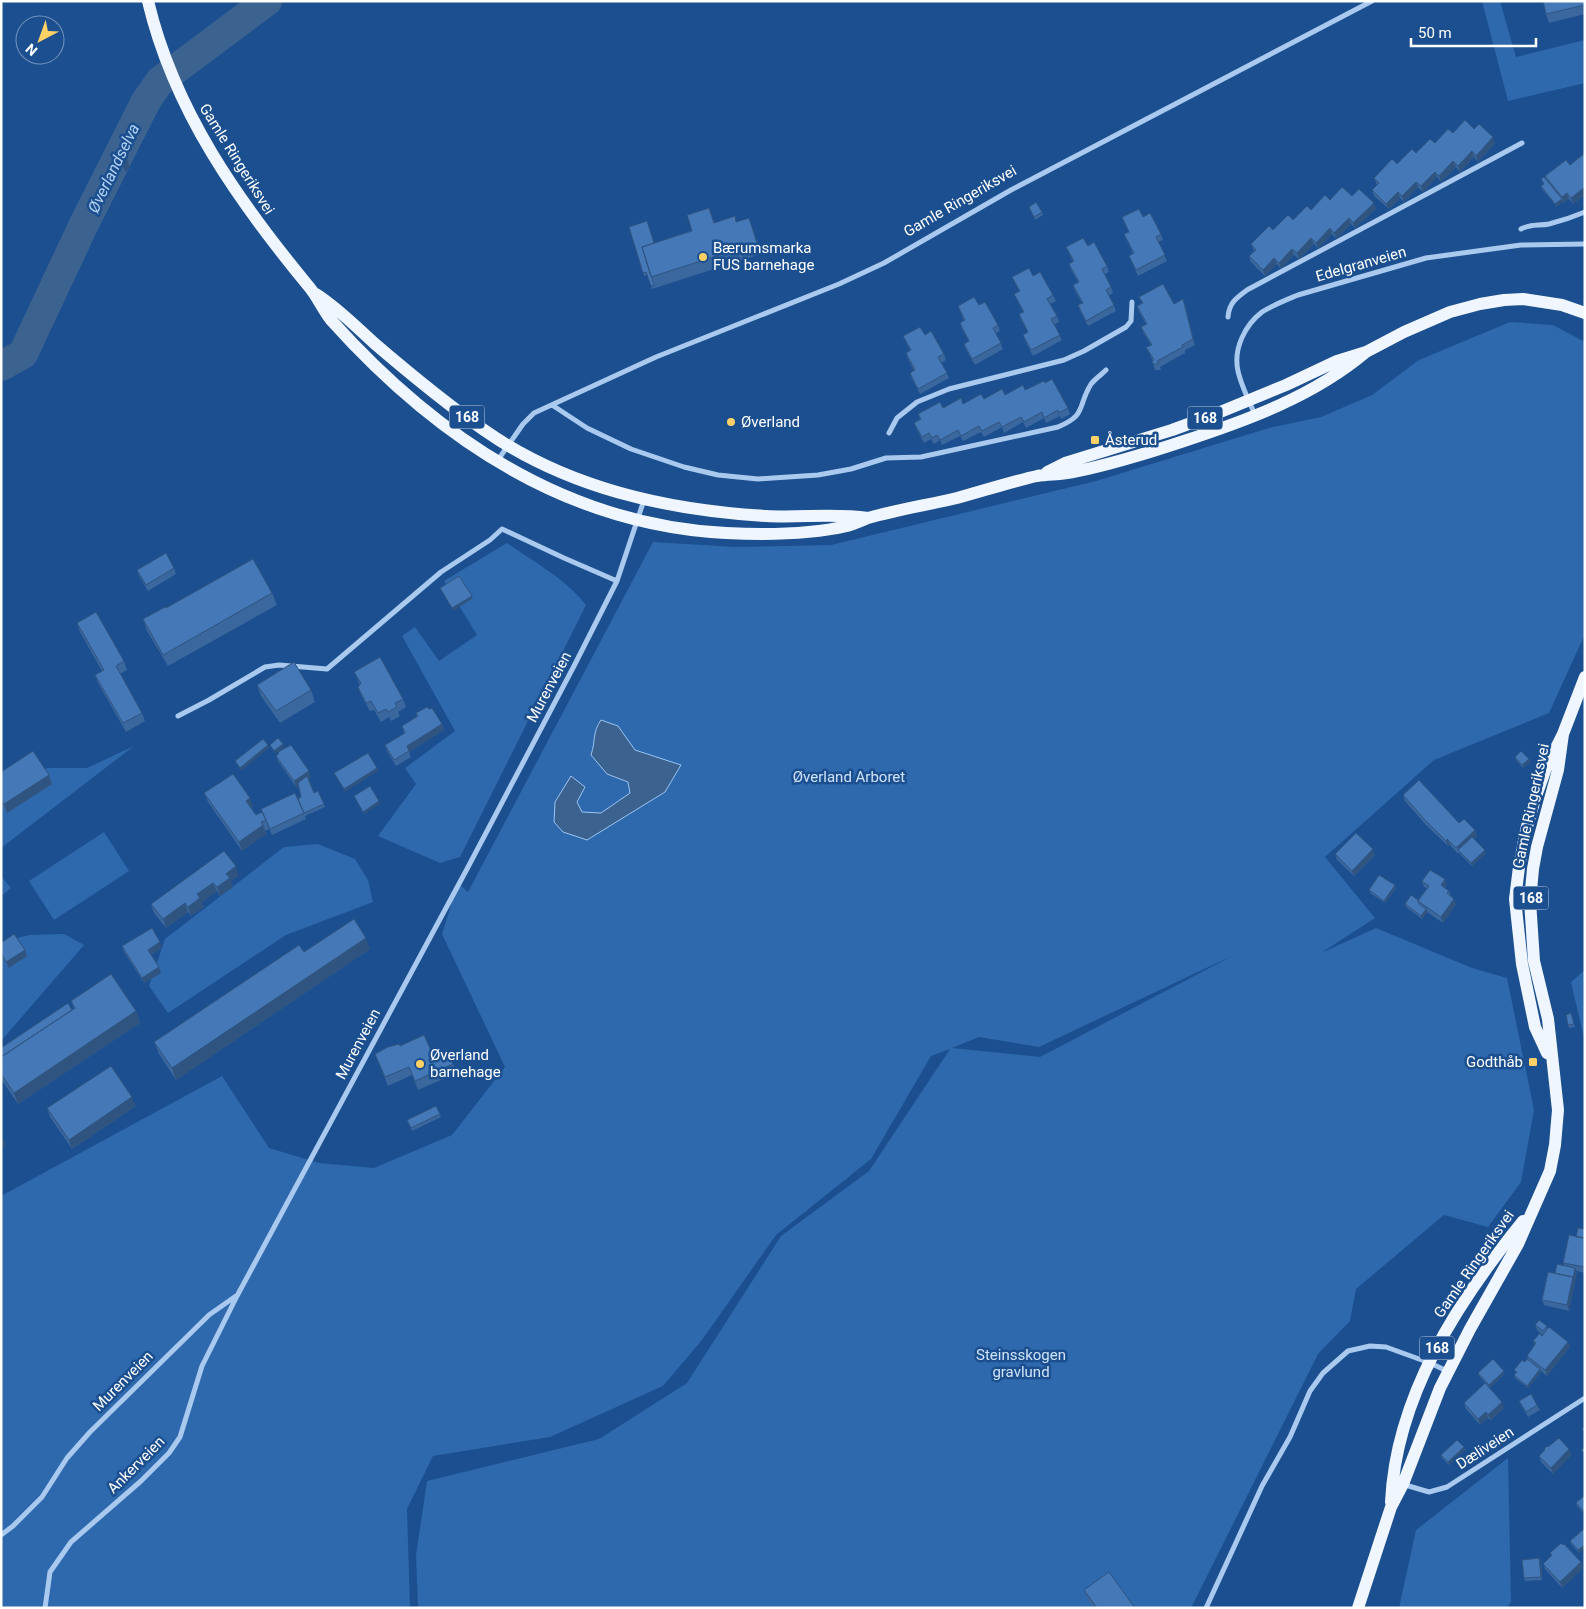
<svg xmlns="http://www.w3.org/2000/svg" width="1586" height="1609" viewBox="0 0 1586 1609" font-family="Roboto,sans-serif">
<rect width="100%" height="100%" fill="#1b4f8f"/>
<!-- green -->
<path fill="#2e69ad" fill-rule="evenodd" d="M1482,1H1500L1516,57L1585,40V83L1508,101Z
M1510,322L1553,325L1585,342V634L1549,713L1434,760L1325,857L1375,918L1321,953L1376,928L1472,968L1507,978L1534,1110L1521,1182L1488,1227L1444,1215L1356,1289L1350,1321L1318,1354L1191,1608H418L416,1555L427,1481L599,1439L687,1383L781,1236L869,1171L950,1049L931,1056L871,1159L776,1235L702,1340L663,1386L550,1437L433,1456L407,1509L410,1608H1V1196L222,1076L269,1148L319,1163L374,1168L452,1135L505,1067L442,934L458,883L468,892L653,542L736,547L831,545L1096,481L1269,428L1321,417L1372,395L1419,360ZM1234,955L1040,1057L952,1048L979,1037L1039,1047Z
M507,543C534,562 566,579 586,605L460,857L440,863L378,836L416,784L405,768L455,731L402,636L415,627L439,661L477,635L444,581Z
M134,746L1,848V804L47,768H87Z
M104,832L129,871L54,920L29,881Z
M318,844L355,859L368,880L373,902L286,935L168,1013L149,986L165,939L284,847Z
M1,876L11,888L1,896Z
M64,934L84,945L1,1041V942L29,935Z
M1585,970V1042L1571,982Z
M1508,1458L1511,1602L1507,1608H1399L1416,1530Z"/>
<!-- water -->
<path fill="#3c6290" stroke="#9cc4f0" d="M601,720L618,726L635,750L681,765L665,792L587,840L563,832L554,822L555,802L571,776L585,787L577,802L582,812L601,813L630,793L628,782L607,774L591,755C596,740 592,733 601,720Z"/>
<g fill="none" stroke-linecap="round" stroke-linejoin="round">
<!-- river -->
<path stroke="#3c6290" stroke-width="30" d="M1,366L23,354L83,226L146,101L160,81L267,1"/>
<!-- street -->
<path stroke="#a9c9ee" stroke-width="5" d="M1521,229C1530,224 1539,226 1549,224C1561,221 1573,217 1585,212
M1228,317C1229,303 1236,298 1247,290L1522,143
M552,405L587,428L631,449L684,467L718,475L758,479L818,475L851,469L886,458L921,457L1058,427C1087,415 1077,407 1091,384C1095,379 1101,375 1106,370
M1255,415C1249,401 1241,385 1238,371C1233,349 1245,325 1262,312C1273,305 1286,300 1298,295L1426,258L1521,245L1585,244
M889,433L897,418L917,402L949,389L1064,360L1084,351L1126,327L1131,321L1132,302
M498,460L523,424L534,413L656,357L839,284L884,263L1011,190L1372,1
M178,716L209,700L265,667L279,665L327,669L441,572L490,540L502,529L564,558L617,581
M1402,1484L1429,1492L1447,1487L1585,1398
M1,1535L13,1526L42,1497L67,1458L90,1432L209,1315L236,1296
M45,1608L50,1572L71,1542L141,1481L169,1453L180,1437L202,1366L237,1296L467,869L574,666L617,581L644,500
M1206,1608L1262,1486L1290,1437L1310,1391L1323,1373L1348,1351L1370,1346L1386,1347L1430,1363L1447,1371"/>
<!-- primary -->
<path stroke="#f0f6ff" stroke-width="12" d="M148,1C174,111 239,202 310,288C318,298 323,310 331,320C435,436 566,525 726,533C766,535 808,535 847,526C854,524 861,521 868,518C897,510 927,505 957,498C983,491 1010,482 1037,476C1049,474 1062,475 1074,472C1112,464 1148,453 1184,441C1248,420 1314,396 1366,352
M316,294C338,308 355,326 374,343C409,373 445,403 484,430C567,488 666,510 766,516C800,518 834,513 868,518
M1047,472L1065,463L1172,430L1213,415L1286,385L1337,361L1366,352L1404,332L1450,312L1480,304L1504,300L1523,299L1562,305L1585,313
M1547,1053L1535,1027L1522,964L1515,899L1519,867L1526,830L1535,799L1546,768L1563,734L1585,677
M1391,1502C1396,1396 1458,1301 1523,1221
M1358,1608L1391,1507L1403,1484L1440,1388L1470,1329L1518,1244L1550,1171L1555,1145L1558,1110L1548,1019L1534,961L1530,901L1533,869L1537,847L1558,770L1563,734"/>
</g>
<!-- wall -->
<path fill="#3a679d" d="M1585,1V14L1549,23L1546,14Z
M1474,129L1495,143L1478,162L1474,157L1460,172L1456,167L1441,182L1437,177L1423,192L1418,187L1404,202L1400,198L1389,209L1374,196L1372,190L1377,185L1374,178L1397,164L1453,133Z
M1585,153V195L1573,204L1569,199L1564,203L1563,201L1557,207L1542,189L1541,186L1544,184L1541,179L1546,180L1545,176L1570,165Z
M115,154L130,168L125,172L119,166Z
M1352,196L1376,209L1355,228L1351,224L1337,239L1332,234L1318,248L1314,244L1299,259L1294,255L1281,269L1277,264L1265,276L1251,262L1249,256L1254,251L1251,244L1273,230L1330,200Z
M1029,207L1042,212L1043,215L1035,220Z
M1122,217H1143L1161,234L1163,240L1158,242L1167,261L1138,276L1129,256L1133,254L1124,234L1129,232Z
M749,218L761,254L652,289L647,275L644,276L629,227L654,243L714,223L737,222Z
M1088,246L1107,266L1109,272L1105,274L1111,287L1113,293L1109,295L1114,305L1116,311L1088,326L1080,311L1078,305L1082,303L1075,291L1073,285L1078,282L1071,270L1069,264L1073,262L1066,247Z
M1033,276L1053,295L1056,301L1050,304L1057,316L1059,322L1054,325L1062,340L1033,356L1025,341L1023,335L1028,332L1021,320L1019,314L1023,312L1014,294L1019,291L1012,277Z
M1139,297L1174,304L1183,299L1185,305L1195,345L1185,350V353L1160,367L1161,370H1155L1152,361H1153L1146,347L1151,345L1143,332L1141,327L1146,324L1139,312L1137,306L1142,303Z
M979,305L998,325L1000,331L996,333L1003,349L975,365L966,350L964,344L969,341L962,329L960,323L964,321L958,306Z
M925,335L944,354L946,360L941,363L947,373L949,378L920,394L912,379L910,373L914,371L908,359L906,353L910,350L903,336Z
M1045,383L1068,408L1070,414L1061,419L1060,416L1046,423L1044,418L1026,428L1023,422L1004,433L1002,427L984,437L981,432L963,441L960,436L942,445L940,440L934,444L931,439L924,443L916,428L914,423L920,419L918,414L984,399L1025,390Z
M174,568L176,574L148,591L139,576L137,570Z
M272,593L277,605L168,666L147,631L143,619L166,608Z
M77,623L124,661L127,670L120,674L142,713L145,721L126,732L98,683L95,675L102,671L80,632Z
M354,672L403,699L406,707L398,712L400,716L391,721L389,717L381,722L374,710L370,711L361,695L358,687L360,685Z
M257,685L311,690L315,702L280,723L261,696Z
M416,713L442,724L444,730L409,752L411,757L396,766L387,751L385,745L404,733L402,726L417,717Z
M278,752L311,777L309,779L314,793L318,791L325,807L305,816L306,819L272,835L269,829L265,831L266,834L242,851L208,802L204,793L253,806L251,808L256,815L301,797L298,786L296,787L278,761L276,756L279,754Z
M1515,757L1529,759L1530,762L1523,768L1516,760Z
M1,772L49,775L52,784L7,813L1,804Z
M1403,795L1459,823L1475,830L1477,836L1474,839L1486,853L1472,866L1459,853H1457L1450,845L1448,846L1426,825L1405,801Z
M1335,854L1375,855L1354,876L1337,860Z
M239,875L231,881L233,887L220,896L217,891L202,902L204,907L191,916L188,912L166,928L154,913L151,904Z
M1422,881L1447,885L1445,888L1449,891L1451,896L1456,904L1443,923L1427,912L1422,919L1406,907L1405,904L1418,900L1427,888L1424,887Z
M1395,885L1396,888L1385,903L1370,893L1369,890Z
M1,943L25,950L27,956L9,968L1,956Z
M122,946L162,948L151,955L159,967L161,973L144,983L124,952Z
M370,949L176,1080L159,1054L154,1042L304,952Z
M71,1001L136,1011L140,1023L18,1104L1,1079V1048L74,1009Z
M1572,1016L1575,1027L1569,1028L1568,1025Z
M424,1035L433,1056L453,1064L457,1073L418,1090L412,1075L388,1086L375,1054L400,1046Z
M136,1106L72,1149L50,1117L47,1108Z
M436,1106L441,1117L412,1131L407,1120Z
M1585,1229V1273L1577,1271L1569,1311L1544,1305L1542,1300L1555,1273L1564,1265L1563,1263L1576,1237Z
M1535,1325L1548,1328L1568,1342L1570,1347L1547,1376L1541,1371V1372L1528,1388L1515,1378L1514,1375L1516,1373L1514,1370L1528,1359L1527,1356L1535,1345L1533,1341L1543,1335L1537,1330Z
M1478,1373H1505L1490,1388L1479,1376Z
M1519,1401L1537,1405L1540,1410L1528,1417L1522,1407Z
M1464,1403L1504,1408L1491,1420L1488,1418L1480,1425L1466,1409Z
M1464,1447L1465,1450L1449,1465L1442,1458L1441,1455Z
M1548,1447L1569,1449L1571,1455L1553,1474L1541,1462L1539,1456L1544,1450V1449Z
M1585,1495V1514L1577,1506L1576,1503Z
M1585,1528L1579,1553L1571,1544L1570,1541Z
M1550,1553L1583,1568L1562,1588L1545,1569L1543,1564L1551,1556Z
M1539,1558L1541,1561L1542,1580L1525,1581L1524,1578Z
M1084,1590L1135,1608H1093L1087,1599Z"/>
<!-- shaded-wall -->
<path fill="#305480" d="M1493,137L1495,143L1478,162L1476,156Z
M1472,151L1474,157L1460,172L1458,166Z
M126,156L130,168L125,172L121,161Z
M1453,161L1456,167L1441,182L1439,176Z
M1435,172L1437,177L1423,192L1421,186Z
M1416,182L1418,187L1404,202L1402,196Z
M1585,187V195L1573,204L1571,198Z
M1398,192L1400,198L1389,209L1386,204Z
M1567,193L1569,199L1564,203L1562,197Z
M1562,199L1563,202L1557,207L1555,204Z
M1374,203L1376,209L1355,228L1353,223Z
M1349,218L1351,224L1337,239L1334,233Z
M1330,228L1332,234L1318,248L1316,243Z
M1311,238L1314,244L1299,259L1297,253Z
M1292,249L1294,255L1281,269L1279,263Z
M1274,258L1277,264L1265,276L1263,270Z
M1183,299L1185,305L1195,345L1193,339Z
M472,596L473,598L453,611L452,608Z
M442,724L444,730L409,752L407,746Z
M283,744L284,747L275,754L274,751Z
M268,745L269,748L241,771L240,768Z
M1529,759L1530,762L1523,768L1522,765Z
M377,768L378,771L345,792L344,789Z
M309,771L311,777L296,787L294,781Z
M49,775L52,784L7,813L4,804Z
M250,798L253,806L249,809L246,801Z
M379,801L380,804L364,814L363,812Z
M263,825L266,834L242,851L239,842Z
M1475,830L1477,836L1460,852L1457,847Z
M1447,839L1450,845L1448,846L1446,841Z
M1373,849L1375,855L1354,876L1352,871Z
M1485,850L1486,853L1472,866L1471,863Z
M236,866L239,875L231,881L233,887L220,896L217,887L226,874Z
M1445,879L1447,885L1443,891L1441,885Z
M213,883L217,891L202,902L204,907L191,916L188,907L197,894Z
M1395,885L1396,888L1385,903L1384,901Z
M1454,899L1456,904L1443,923L1441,917Z
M185,903L188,912L166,928L163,919Z
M1426,909L1428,912L1422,919L1421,916Z
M366,938L370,949L176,1080L172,1068Z
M160,942L162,948L150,955L148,950Z
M25,950L27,956L9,968L6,962Z
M159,967L161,973L144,983L142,978Z
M136,1011L140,1023L18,1104L14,1093Z
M132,1097L136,1106L72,1149L69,1140Z
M2,1134L6,1146L1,1149V1135Z
M1575,1268L1577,1271L1575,1283L1569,1311L1567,1305Z
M1568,1342L1570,1347L1547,1376L1545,1370Z
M1540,1369L1541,1372L1528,1388L1527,1386Z
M1504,1371L1505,1373L1490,1388L1489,1385Z
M1502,1402L1504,1408L1491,1420L1488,1415Z
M1486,1412L1488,1418L1480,1425L1478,1419Z
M1464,1447L1465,1450L1449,1465L1448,1462Z
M1569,1449L1571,1455L1553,1474L1551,1468Z
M1585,1545V1549L1579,1553L1578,1550Z
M1539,1558L1541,1561L1542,1580L1541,1577Z
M1581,1562L1583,1568L1562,1588L1560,1582Z"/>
<!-- building -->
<path fill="#4478b7" stroke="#305480" d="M1543,1H1585V5L1546,14Z
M1465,120L1474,129L1479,124L1493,137L1476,156L1472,151L1458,166L1453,161L1439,176L1435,172L1421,186L1416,182L1402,196L1398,192L1386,204L1372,190L1379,183L1374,178L1392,159L1397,164L1412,149L1416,153L1430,139L1435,143L1448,129L1453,133Z
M120,150L126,156L121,161L115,154Z
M1585,153V187L1571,198L1567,193L1562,197L1545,176L1566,160L1570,165Z
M1544,177L1562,199L1555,204L1541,186L1544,184L1541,179Z
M1342,187L1352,196L1359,189L1374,203L1353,223L1349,218L1334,233L1330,228L1316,243L1311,238L1297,253L1292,249L1279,263L1274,258L1263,270L1249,256L1256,250L1251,244L1269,226L1273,230L1288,215L1293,220L1307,206L1311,210L1325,195L1330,200Z
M1036,202L1042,212L1034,217L1029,207Z
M709,208L714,223L735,216L736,222L749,218L757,243L651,277L642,247L692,231L687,215Z
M1139,209L1143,217L1150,213L1161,234L1156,237L1165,255L1136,270L1129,256L1134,253L1124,234L1129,232L1122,217Z
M647,221L654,243L642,247L654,285L651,286L646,272L643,273L629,227Z
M1083,238L1088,246L1094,242L1107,266L1102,269L1111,287L1106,290L1114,305L1086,321L1078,305L1083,303L1073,285L1079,282L1069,264L1074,261L1066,247Z
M1029,268L1033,276L1040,272L1053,295L1047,299L1057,316L1051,319L1060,335L1031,350L1023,335L1028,332L1019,314L1024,312L1014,294L1020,291L1012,277Z
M1163,284L1174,304L1183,299L1193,339L1182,345L1183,347L1157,361L1159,364H1153L1152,361L1154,360L1146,347L1152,345L1141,327L1147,324L1137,306L1143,303L1139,297Z
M974,297L979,305L985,302L998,325L993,328L1001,343L972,359L964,344L969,341L960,323L965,320L958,306Z
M920,327L925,335L931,331L944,354L938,357L947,373L918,389L910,373L915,370L906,353L911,350L903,336Z
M1052,379L1068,408L1059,413L1058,410L1044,418L1042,412L1024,422L1021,417L1002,427L999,422L982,431L979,426L961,436L958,430L940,440L937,435L932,438L929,433L922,437L914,423L921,419L918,414L940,402L943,408L961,398L963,404L981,394L984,399L1002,389L1005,395L1023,385L1025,390L1044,381L1045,383Z
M166,553L174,568L146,585L137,570Z
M253,559L272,593L163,655L143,619L165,607L166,608Z
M459,576L472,596L452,608L440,588Z
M96,612L124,661L116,666L142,713L123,723L95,675L104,670L77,623Z
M380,657L403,699L395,703L397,707L388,712L386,709L378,713L371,701L366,703L358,687L361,683L354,672Z
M294,662L311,690L276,711L257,685Z
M427,707L429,709L432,708L442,724L407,746L409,751L394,760L385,745L405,733L402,726L418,716L416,713Z
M278,738L283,744L274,751L270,745Z
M263,739L268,745L240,768L235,761Z
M291,745L309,771L294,781L276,756L279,753L278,752Z
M33,751L49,775L4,804L1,800V772Z
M1521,751L1529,759L1522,765L1515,757Z
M368,753L377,768L344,789L334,773Z
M233,774L250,798L246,801L256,815L262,812L266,820L261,822L263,825L239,842L204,793Z
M307,776L314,793L318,791L324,804L304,813L298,799L301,797L298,783Z
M1419,780L1459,823L1464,819L1475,830L1457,847H1455L1447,839L1446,841L1424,819L1403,795Z
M370,786L379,801L363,812L354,796Z
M295,793L304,813L270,829L261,809Z
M1356,833L1373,849L1352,871L1335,854Z
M1472,837L1485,850L1471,863L1458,850Z
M224,851L236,866L226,874L230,878L217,887L213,883L197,894L200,898L188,907L185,903L163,919L151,904Z
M1430,870L1445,879L1441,885L1449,891L1447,893L1454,899L1441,917L1418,901L1429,886L1422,881Z
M1379,875L1395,885L1384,901L1369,890Z
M1411,895L1418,900L1419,904L1426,909L1421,916L1405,904Z
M354,919L366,938L172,1068L154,1042L299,945L304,952Z
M152,928L160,942L148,950L159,967L142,978L122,946Z
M14,934L25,950L6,962L1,953V943Z
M111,974L136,1011L14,1093L1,1074V1057L75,1008L71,1001Z
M68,1003L72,1010L1,1057V1048Z
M1571,1013L1574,1024L1568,1025L1566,1015Z
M424,1035L432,1053L430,1054L431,1056L447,1049L453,1064L415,1081L409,1067L385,1077L375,1054L388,1047L399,1044L400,1046Z
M111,1066L132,1097L69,1140L47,1108Z
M436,1106L440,1114L411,1128L407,1120Z
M1578,1228L1585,1229V1238L1576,1237Z
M1569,1235L1585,1238V1267L1563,1263Z
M1557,1264L1575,1268L1573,1279V1277L1555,1273Z
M1548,1272L1573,1277L1567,1305L1542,1300Z
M1539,1320L1547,1326L1543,1331L1535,1325Z
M1549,1327L1568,1342L1545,1370L1527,1356L1536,1343L1533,1341L1540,1333L1542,1336Z
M1493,1359L1504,1371L1489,1385L1478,1373Z
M1527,1359L1540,1369L1527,1386L1514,1375L1517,1372L1514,1370L1522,1360L1525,1362Z
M1485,1383L1502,1402L1488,1415L1486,1412L1478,1419L1464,1403Z
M1531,1394L1537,1405L1526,1412L1519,1401Z
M1585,1426V1432L1582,1429Z
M1559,1438L1569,1449L1551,1468L1539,1456L1545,1450L1544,1449L1547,1446L1548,1447Z
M1457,1440L1464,1447L1448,1462L1441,1455Z
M1585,1447V1454L1581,1450Z
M1585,1495V1512L1576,1503Z
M1585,1528V1545L1578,1550L1570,1541Z
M1561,1543L1563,1545L1564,1544L1581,1562L1560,1582L1543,1564L1552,1555L1550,1553Z
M1539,1558L1541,1577L1524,1578L1522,1560Z
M1109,1572L1135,1608H1097L1084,1590Z"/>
<!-- markers -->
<g fill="#ffd166" stroke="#1b4f8f" stroke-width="2">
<circle cx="703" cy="257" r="5"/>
<circle cx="731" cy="422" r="5"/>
<rect x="1090" y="435" width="10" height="10" rx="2.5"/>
<rect x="1528" y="1057" width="10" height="10" rx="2.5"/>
<circle cx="420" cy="1064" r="5"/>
</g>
<g text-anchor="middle" stroke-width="5" stroke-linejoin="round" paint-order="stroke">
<!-- shield labels -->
<g fill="#1b4f8f" stroke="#bbcadd" stroke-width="1">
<rect x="449.5" y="405.5" width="35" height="23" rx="4"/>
<rect x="1187.5" y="406.5" width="35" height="23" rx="4"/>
<rect x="1513.5" y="886.5" width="35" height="23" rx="4"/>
<rect x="1419.5" y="1336.5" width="35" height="23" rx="4"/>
</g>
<g font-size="14" font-weight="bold" fill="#fff">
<text x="467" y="422">168</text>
<text x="1205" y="423">168</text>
<text x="1531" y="903">168</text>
<text x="1437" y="1353">168</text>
</g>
<!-- street labels -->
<g font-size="15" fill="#fff" stroke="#1b4f8f">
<text transform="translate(237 159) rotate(58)" y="5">Gamle Ringeriksvei</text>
<text transform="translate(960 201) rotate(-30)" y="5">Gamle Ringeriksvei</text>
<text transform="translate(1361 264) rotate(-16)" y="5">Edelgranveien</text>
<text transform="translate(549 687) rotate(-62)" y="5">Murenveien</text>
<text transform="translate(1531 806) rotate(-78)" y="5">Gamle Ringeriksvei</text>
<text transform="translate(358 1044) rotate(-62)" y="5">Murenveien</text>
<text transform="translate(1474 1264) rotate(-55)" y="5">Gamle Ringeriksvei</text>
<text transform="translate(123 1381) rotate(-45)" y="5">Murenveien</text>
<text transform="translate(1485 1448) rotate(-33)" y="5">Dæliveien</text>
<text transform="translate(136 1465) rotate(-45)" y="5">Ankerveien</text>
</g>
<!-- poi labels -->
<g font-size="15" fill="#fff" stroke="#1b4f8f" text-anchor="start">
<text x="713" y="253">Bærumsmarka<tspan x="713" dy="17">FUS barnehage</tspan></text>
<text x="741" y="427">Øverland</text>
<text x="1105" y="445">Åsterud</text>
<text x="430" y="1060">Øverland<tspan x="430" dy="17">barnehage</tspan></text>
<text x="1523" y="1067" text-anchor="end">Godthåb</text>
</g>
<!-- park labels -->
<g font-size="15" fill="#cfe3fa" stroke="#1b4f8f">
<text x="849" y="782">Øverland Arboret</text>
<text x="1021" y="1360">Steinsskogen<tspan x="1021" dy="17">gravlund</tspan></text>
</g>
<!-- water labels -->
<g font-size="16" font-style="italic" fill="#b5d3f5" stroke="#1b4f8f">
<text transform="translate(113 168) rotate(-64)" y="6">Øverlandselva</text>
</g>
</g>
<!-- border -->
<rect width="1586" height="1609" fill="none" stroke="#ffffff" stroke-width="5"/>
<!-- north arrow -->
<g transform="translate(40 40) rotate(221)"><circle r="24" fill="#1b4f8f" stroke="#7695bc"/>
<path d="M0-4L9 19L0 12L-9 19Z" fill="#ffd166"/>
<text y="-8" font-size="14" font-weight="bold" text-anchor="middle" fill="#ffffff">N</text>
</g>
<!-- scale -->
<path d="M1411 38v8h125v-8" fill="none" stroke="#ffffff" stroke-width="2.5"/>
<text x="1418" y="38" font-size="15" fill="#ffffff" stroke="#1b4f8f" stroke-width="4" paint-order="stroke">50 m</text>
</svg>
